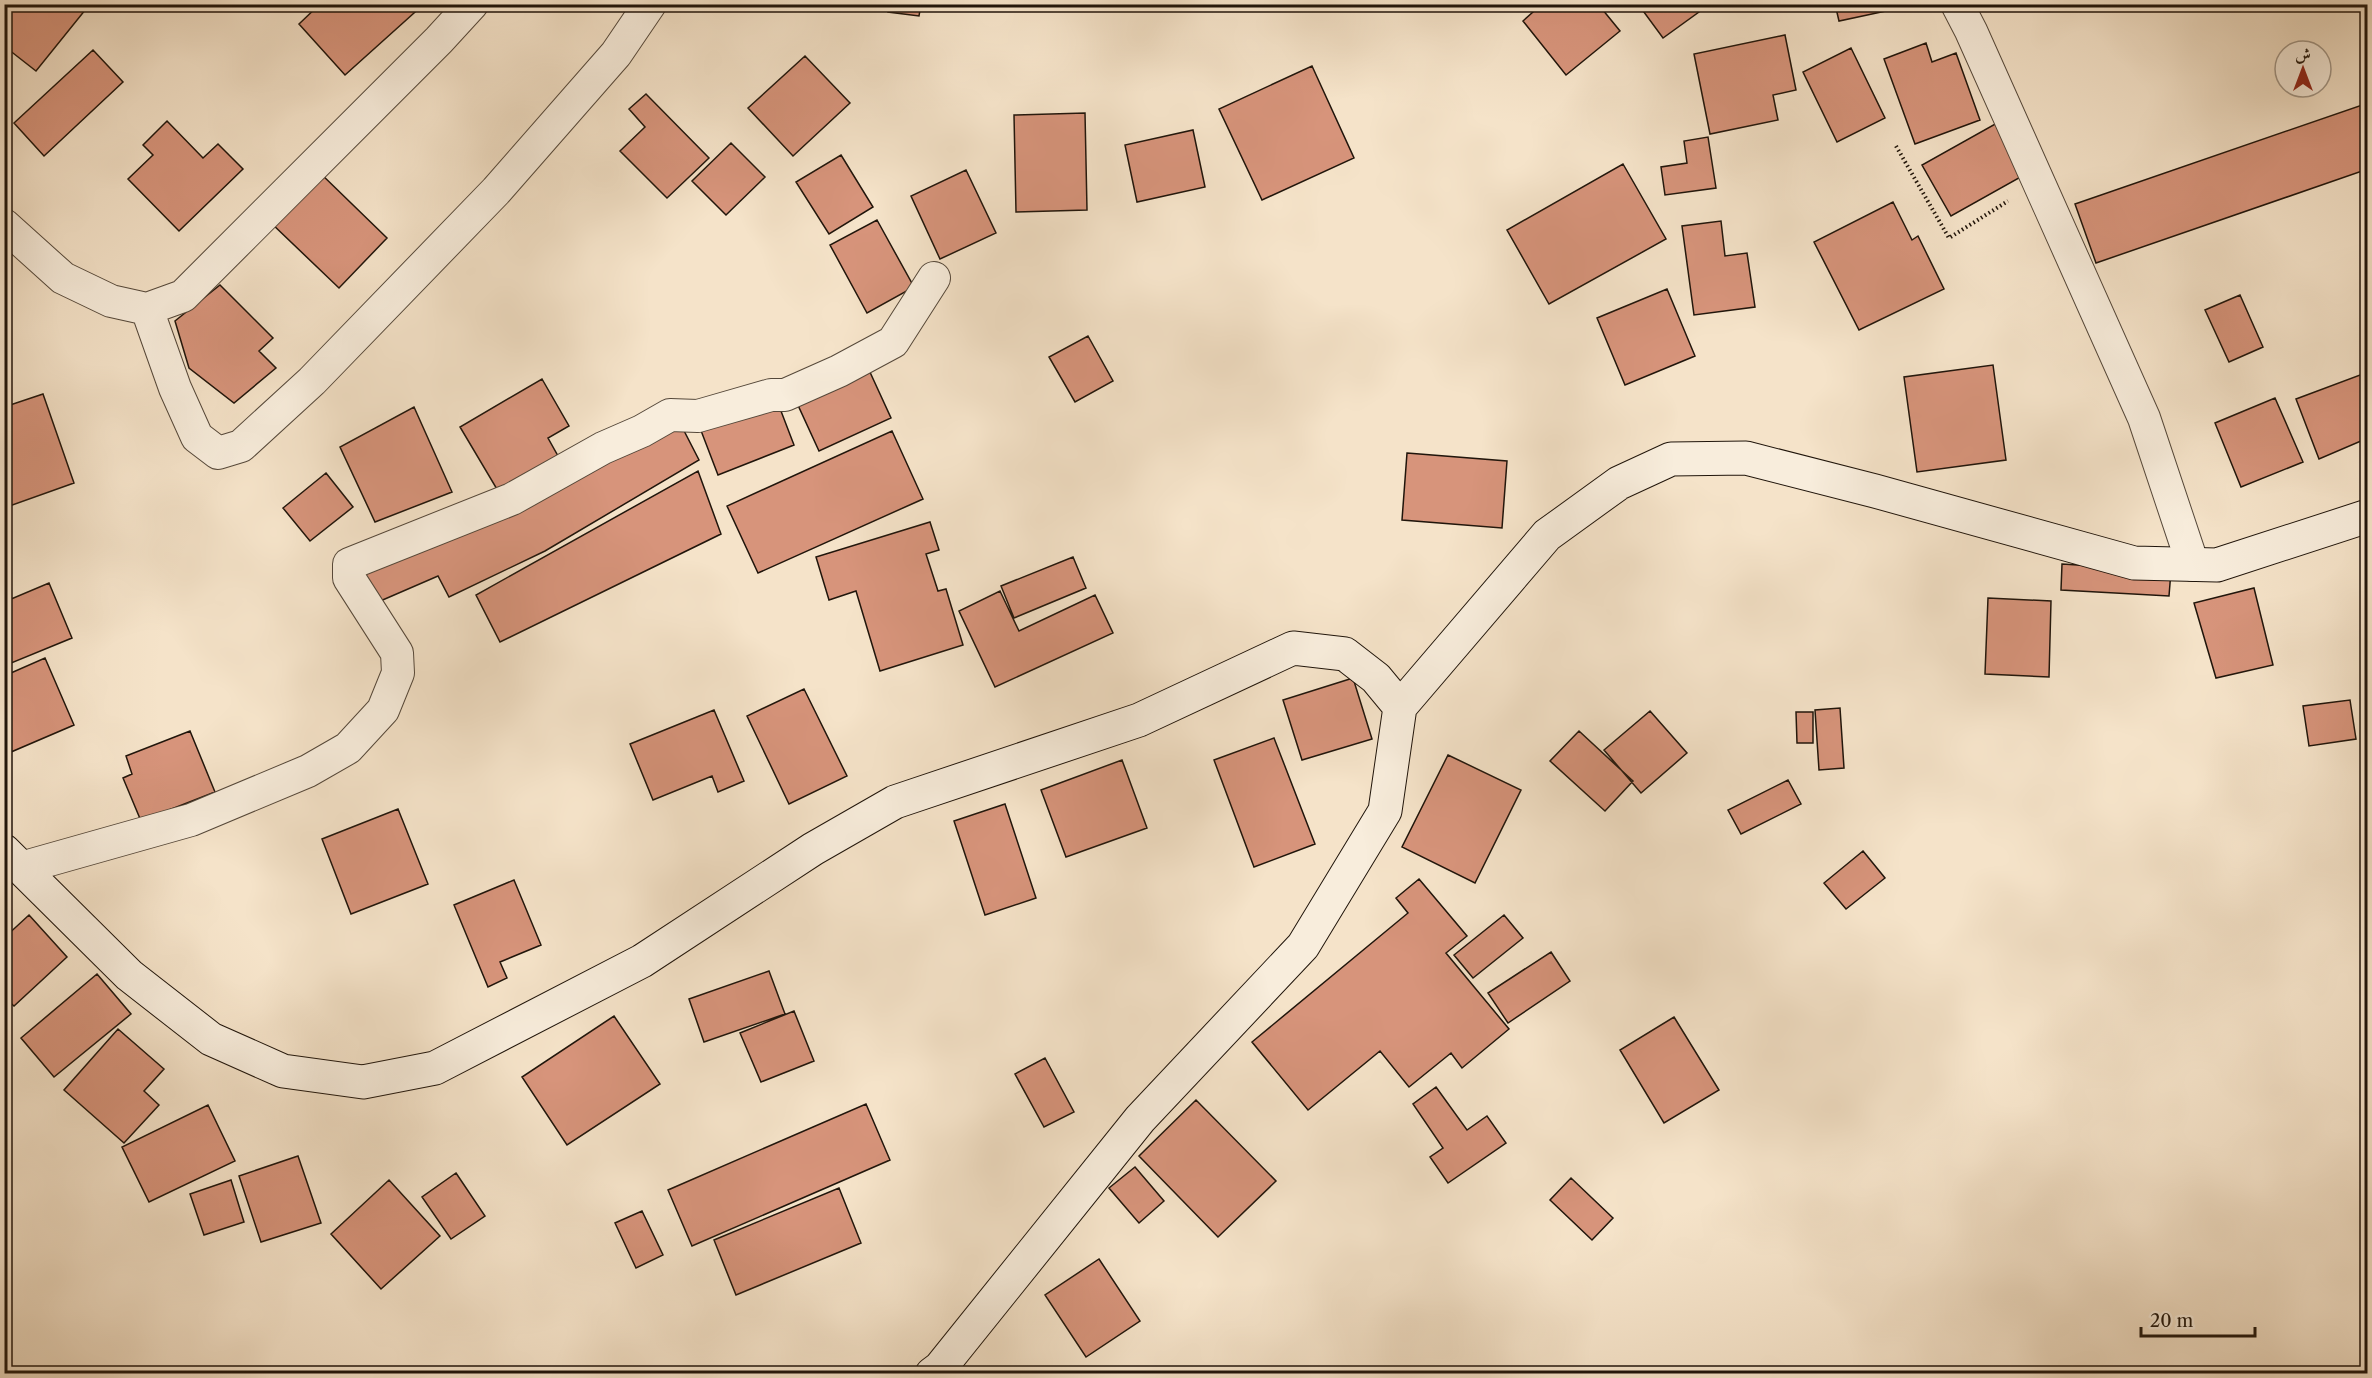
<svg xmlns="http://www.w3.org/2000/svg" width="2372" height="1378" viewBox="0 0 2372 1378" font-family="'Libre Caslon Text',Amiri,serif">
<rect width="100%" height="100%" fill="#f5e3c9"/>
<filter id="stains"><feTurbulence type="fractalNoise" baseFrequency=".00333" numOctaves="4"/><feColorMatrix values="0 0 0 0 .2 0 0 0 0 .09 0 0 0 0 .02 0 0 0 .5 -.17"/></filter>
<radialGradient id="worn" r=".72"><stop offset=".6" stop-color="#630" stop-opacity="0"/><stop offset="1" stop-color="#630" stop-opacity=".3"/></radialGradient>
<!-- building -->
<path fill="#d7947b" stroke="#20150b" stroke-width="1.5" d="M4,4H90L36,71L4,46Z
M320,4H424L345,75L299,24Z
M889,4H921L919,16L888,12Z
M1598,4L1620,31L1566,75L1523,21L1542,4Z
M1638,4H1710L1663,38Z
M1835,4H1905V7L1839,21Z
M1785,35L1796,90L1773,95L1778,120L1710,134L1694,54Z
M1926,43L1932,62L1956,53L1980,120L1915,144L1884,59Z
M1851,48L1885,118L1837,142L1803,72Z
M93,50L123,82L44,156L14,123Z
M805,56L850,103L793,156L748,108Z
M1312,66L1354,158L1262,200L1219,109Z
M646,94L709,158L667,198L620,151L645,127L629,109Z
M2368,103V169L2096,263L2075,204Z
M1085,113L1087,210L1016,212L1014,115Z
M167,121L203,158L218,144L243,169L179,231L128,179L153,155L143,145Z
M1997,123L2026,174L1951,216L1922,165Z
M1193,130L1205,187L1137,202L1125,145Z
M1708,137L1716,188L1665,195L1661,167L1687,163L1684,141Z
M731,143L765,177L726,215L692,181Z
M841,155L873,207L829,234L796,182Z
M1623,164L1666,239L1549,304L1507,230Z
M317,170L387,238L339,288L269,221Z
M966,170L996,233L940,259L911,196Z
M1893,202L1912,240L1918,236L1944,289L1859,330L1814,242Z
M877,220L914,287L867,313L830,245Z
M1721,221L1725,256L1747,253L1755,307L1694,315L1682,226Z
M220,285L273,338L259,351L276,368L234,403L189,368L175,321Z
M1667,289L1695,356L1625,385L1597,318Z
M2240,295L2263,347L2229,362L2205,310Z
M1088,336L1113,381L1075,402L1049,357Z
M1993,365L2006,460L1917,472L1904,377Z
M869,370L891,418L819,451L797,403Z
M2368,372V438L2319,459L2296,399Z
M542,379L569,426L548,438L558,456L498,491L460,427Z
M43,394L74,483L4,508V407Z
M776,398L794,445L718,475L700,428Z
M2275,398L2303,462L2241,487L2215,423Z
M414,407L452,492L375,522L340,447Z
M679,421L699,460L545,551L449,597L438,576L378,602L362,575Z
M892,431L923,499L758,573L727,506Z
M1407,453L1507,461L1502,528L1402,520Z
M698,471L721,534L500,642L476,595Z
M326,473L353,507L310,541L283,508Z
M930,522L939,550L926,554L938,591L946,589L963,645L880,671L856,591L829,600L816,557Z
M1073,557L1086,588L1014,618L1001,586Z
M2062,564L2171,571L2169,596L2061,590Z
M49,583L72,638L4,666V602Z
M2254,588L2273,665L2216,678L2194,603Z
M1000,591L1019,631L1095,595L1113,633L995,687L959,611Z
M1988,598L2051,601L2049,677L1985,674Z
M45,658L74,725L4,755V676Z
M1353,678L1372,739L1302,760L1283,700Z
M804,689L847,776L789,804L747,716Z
M2350,700L2356,739L2309,746L2303,706Z
M1840,708L1844,768L1819,770L1815,710Z
M714,710L744,781L718,792L712,776L653,800L630,744Z
M1650,711L1687,753L1641,793L1604,750Z
M1796,712H1813V743H1797Z
M190,731L215,792L141,821L123,778L132,774L126,756Z
M1579,731L1633,781L1605,811L1550,761Z
M1274,738L1315,844L1254,867L1214,760Z
M1448,755L1521,790L1475,883L1402,847Z
M1122,760L1147,828L1066,857L1041,790Z
M1788,780L1801,804L1741,834L1728,810Z
M1005,804L1036,898L985,915L954,821Z
M398,809L428,884L351,914L322,839Z
M1863,851L1885,878L1846,909L1824,883Z
M1419,879L1467,936L1446,953L1509,1029L1462,1068L1451,1053L1409,1087L1380,1051L1308,1110L1252,1042L1408,913L1396,898Z
M514,880L541,945L500,962L507,978L488,987L454,905Z
M29,915L67,957L14,1006L4,997V938Z
M1504,915L1523,938L1473,978L1454,955Z
M1551,952L1570,981L1508,1023L1488,993Z
M769,971L785,1014L704,1042L689,999Z
M97,974L131,1014L54,1077L21,1038Z
M794,1011L814,1061L761,1082L740,1033Z
M614,1016L660,1084L567,1145L522,1077Z
M1674,1017L1719,1090L1664,1123L1620,1050Z
M118,1029L164,1069L144,1091L159,1105L124,1143L64,1090Z
M1045,1058L1074,1112L1044,1127L1015,1074Z
M1436,1087L1467,1130L1487,1116L1506,1143L1448,1183L1430,1157L1443,1148L1413,1104Z
M1196,1100L1276,1181L1218,1237L1139,1156Z
M866,1104L890,1160L692,1246L668,1190Z
M208,1105L235,1161L149,1202L122,1147Z
M298,1156L321,1223L261,1242L239,1176Z
M1135,1167L1164,1201L1139,1223L1109,1188Z
M456,1173L485,1216L451,1239L422,1197Z
M1571,1178L1613,1218L1592,1240L1550,1200Z
M231,1180L244,1222L204,1235L190,1194Z
M389,1180L440,1236L381,1289L331,1234Z
M839,1188L861,1243L736,1295L714,1240Z
M642,1211L663,1255L636,1268L615,1223Z
M1099,1259L1140,1321L1086,1357L1045,1295Z"/>
<g fill="none" stroke-linecap="round" stroke-linejoin="round">
<defs>
<path id="street" d="M1957,4L1971,31L2144,418L2193,565
M4,225L63,278L111,301L147,309L183,296L439,40L472,4
M147,309L175,388L197,437L218,453L241,446L312,381L496,191L616,54L650,4
M21,868L191,820L308,771L348,748L383,710L398,673L397,653L349,578V564L512,499L603,448L642,431L670,415L698,416L771,395H785L839,371L893,342L934,278"/>
<path id="secondary" d="M1400,707L1547,535L1619,483L1671,459L1746,458L1875,491L2134,563L2217,565L2368,516
M4,851L129,975L211,1039L283,1071L363,1082L435,1068L642,961L813,849L895,802L1139,720L1293,648L1345,654L1376,678L1400,707L1385,811L1303,946L1140,1119L940,1368L932,1374"/>
</defs>
<!-- street casing -->
<use href="#street" stroke="#55483a" stroke-width="34"/>
<!-- secondary casing -->
<use href="#secondary" stroke="#20150b" stroke-width="35"/>
<!-- path -->
<path stroke="#20150b" stroke-width="4" stroke-dasharray="1.5 3" stroke-linecap="butt" d="M1896,146L1949,238L2008,201"/>
<!-- street -->
<use href="#street" stroke="#f8eddc" stroke-width="32"/>
<!-- secondary -->
<use href="#secondary" stroke="#f8eddc" stroke-width="33"/>
</g>
<!-- margin -->
<rect width="2372" height="1378" fill="none" stroke="#f5e3c9" stroke-width="24"/>
<rect x="6" y="6" width="2360" height="1366" fill="none" stroke="#20150b" stroke-width="3"/>
<rect x="12" y="12" width="2348" height="1354" fill="none" stroke="#20150b" stroke-width="1.5"/>
<!-- north arrow -->
<g transform="translate(2303 69)"><circle r="28" fill="#f8eddc" stroke="#a29788" stroke-width="1.5"/>
<path d="M0-4.5L10 22L0 15L-10 22Z" fill="#8f2418"/>
<text y="-9" font-size="16" font-weight="bold" text-anchor="middle" fill="#20150b">ش</text>
</g>
<!-- scale -->
<path d="M2141 1327v9h114v-9" fill="none" stroke="#20150b" stroke-width="3"/>
<text x="2150" y="1327" font-size="18" fill="#20150b" stroke="#f8eddc" stroke-width="4.5" paint-order="stroke">20 m</text>
<rect width="100%" height="100%" filter="url(#stains)"/>
<rect width="100%" height="100%" fill="url(#worn)"/>
</svg>
